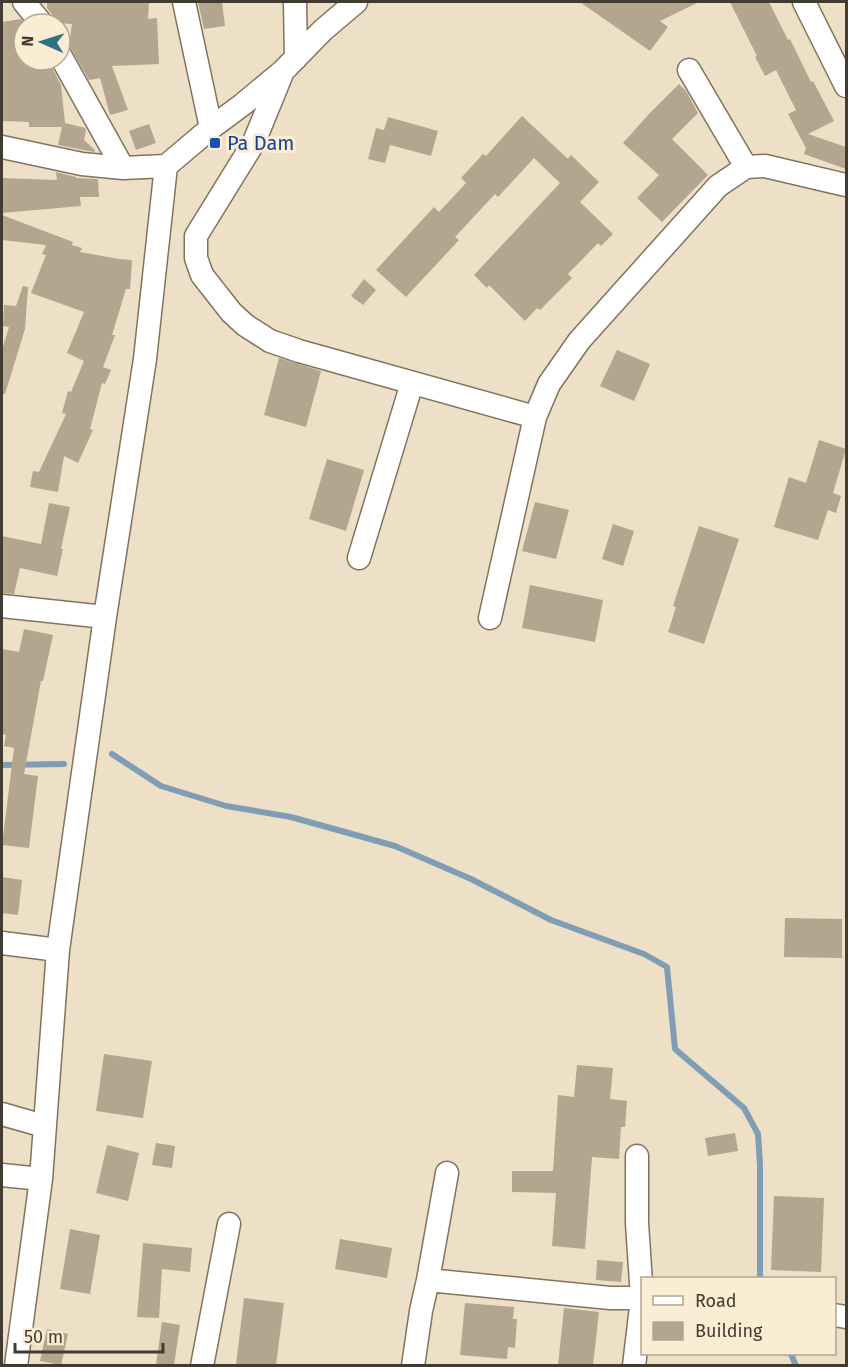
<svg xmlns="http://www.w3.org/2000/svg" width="848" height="1367" viewBox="0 0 848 1367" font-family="'Fira Sans',sans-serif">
<rect width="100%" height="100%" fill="#eedfc7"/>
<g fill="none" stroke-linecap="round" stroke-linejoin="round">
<!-- stream -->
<path stroke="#809eb3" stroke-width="6" d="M112,754L161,786L226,806L291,817L395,846L471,879L551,920L644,954L667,967L675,1049L744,1108L758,1134L760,1165V1278
M2,765L64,764
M791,1354L796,1366"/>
</g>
<!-- building -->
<path fill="#b4a58e" d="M47,2H149L148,19L157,18L159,64L112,66L128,110L110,115L100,78L89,80L69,45L72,24L55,23L53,16L47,8Z
M198,2H222L225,26L204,29Z
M580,2H699L660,21L668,27L650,51Z
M730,2H769L788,40L790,39L811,82L813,81L834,121L808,134L846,147V169L804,154L806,148L788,114L796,110L776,70L765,76L755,57L757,56Z
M21,19L24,23V60H48L61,85L65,123L85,128L86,130L84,140L95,150L94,152L58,145L62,127H29V122L2,121V22Z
M679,84L686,91L698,113L672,139L708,175L662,222L637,198L659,175L623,143L649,114Z
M522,116L568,159L571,155L599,182L580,202L613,234L601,246L598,243L568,274L572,278L540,310L537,308L525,321L489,285L487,288L474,275L560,183L534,158L498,197L495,194L455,237L459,240L406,297L376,270L434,207L439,212L466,183L461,178L483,154L486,156Z
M388,117L438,131L431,156L390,145L385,163L368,159L376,128L384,130Z
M149,124L156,143L136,150L129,131Z
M56,172L76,177V178L98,179L99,197H80L81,206L2,213V178L57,180Z
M2,215L73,242L72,245L82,248L80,252L119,259L132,260L130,289H126L112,335H115L103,367L111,370L105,384L102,383L90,429L93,430L78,463L64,456L58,492L30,487L33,471L39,472L66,414L62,413L68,391L71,392L84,361L67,353L84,312L31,293L46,255L42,254L46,245L2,240Z
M364,279L376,290L363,305L351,296Z
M23,286L28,287L25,329L5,394H2V350L9,327L3,326L4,305L16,306Z
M617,350L650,364L634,401L600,386Z
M279,358L321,371L306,427L264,415Z
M819,440L846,449L833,493L841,496L836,513L828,510L818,540L774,527L789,477L806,483Z
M327,459L364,470L346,531L309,519Z
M535,502L569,510L556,559L522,551Z
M49,503L70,507L61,549H63L57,576L20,568L14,594L2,593V536L41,544Z
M613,524L634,531L623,566L602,559Z
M699,526L739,539L704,644L668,632L676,607L673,606Z
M530,585L603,600L595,642L522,628Z
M24,629L53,635L43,681H41L24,774L38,776L29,848L2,845L14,748L4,746L6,735L2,734V649L19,652Z
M2,877L22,880L18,915L2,913Z
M785,918L842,919V958L784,957Z
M104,1054L152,1061L143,1118L96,1111Z
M577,1065L613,1068L610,1099L627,1101L625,1127H621L619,1159L592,1157L585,1249L552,1246L556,1193L512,1192V1171H553L558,1095L574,1097Z
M735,1133L738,1151L708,1156L705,1138Z
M156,1143L175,1146L172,1168L152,1165Z
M107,1145L139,1153L128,1201L96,1193Z
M774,1196L824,1198L821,1272L771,1270Z
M70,1229L100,1235L90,1294L60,1289Z
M340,1239L392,1248L387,1278L335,1269Z
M143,1243L192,1248L190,1272L162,1269L159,1318L137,1317Z
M597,1260L623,1262L621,1282L596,1280Z
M244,1298L284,1303L276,1365H236Z
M465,1303L514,1307L513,1319H517L515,1348L508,1347L507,1359L460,1355Z
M564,1308L599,1312L593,1365H558Z
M162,1322L180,1325L174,1365H156Z
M47,1329L68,1334L61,1365L40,1361Z"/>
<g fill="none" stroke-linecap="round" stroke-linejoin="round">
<defs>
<path id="minor" d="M24,2L42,24
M184,2L211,128
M295,2L296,58
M804,2L846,86
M60,55L123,168
M689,70L746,167
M283,71L254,142L196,236V258L202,275L231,312L245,325L270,341L299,351L535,417L549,384L579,341L718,186L746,167L765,166L846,185
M2,147L82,164L123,168L166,166L211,128L242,105L283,71L323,30L356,2
M359,558L412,383
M2,606L105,617
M490,618L535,417
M2,943L58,950
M2,1114L44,1126
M637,1156V1223L642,1298
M2,1175L41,1179
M428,1280L447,1173
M834,1315L846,1317
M16,1366L41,1179L58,950L105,617L145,359L166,166
M202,1366L229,1224
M413,1366L421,1311L428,1280L610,1298H642L634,1366"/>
</defs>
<!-- minor casing -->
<use href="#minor" stroke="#81735e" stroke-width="25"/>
<!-- minor -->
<use href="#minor" stroke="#fff" stroke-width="22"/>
</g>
<!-- markers -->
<rect fill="#1a4fb4" stroke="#fbecd4" stroke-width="2" x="209" y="137" width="12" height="12" rx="3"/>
<g text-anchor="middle" stroke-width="6" stroke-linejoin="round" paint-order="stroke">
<!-- transit labels -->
<g font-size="20" fill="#164399" stroke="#fbecd4" text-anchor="start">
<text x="227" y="150">Pa Dam</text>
</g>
</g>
<!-- border -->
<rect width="848" height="1367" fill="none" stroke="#413b32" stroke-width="6"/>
<!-- legend -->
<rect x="641" y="1277" width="195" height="78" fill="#fbecd4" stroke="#b1a593" stroke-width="1.5"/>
<rect x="653" y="1296" width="30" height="9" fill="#ffffff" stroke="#b1a593" stroke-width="1.5"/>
<text x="695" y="1307" font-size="18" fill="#413b32">Road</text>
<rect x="653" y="1322" width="30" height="18" fill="#b4a58e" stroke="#b1a593" stroke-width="1.5"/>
<text x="695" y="1337" font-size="18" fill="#413b32">Building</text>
<!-- north arrow -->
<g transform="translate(42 42) rotate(273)"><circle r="28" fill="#fbecd4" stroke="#b1a593" stroke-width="1.5"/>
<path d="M0-4.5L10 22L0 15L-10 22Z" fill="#2f7383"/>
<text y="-9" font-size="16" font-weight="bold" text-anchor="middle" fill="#413b32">N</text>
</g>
<!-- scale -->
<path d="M15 1343v9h148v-9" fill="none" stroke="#413b32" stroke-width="3"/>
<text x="24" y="1343" font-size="18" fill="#413b32" stroke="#fbecd4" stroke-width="4.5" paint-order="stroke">50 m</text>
</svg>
